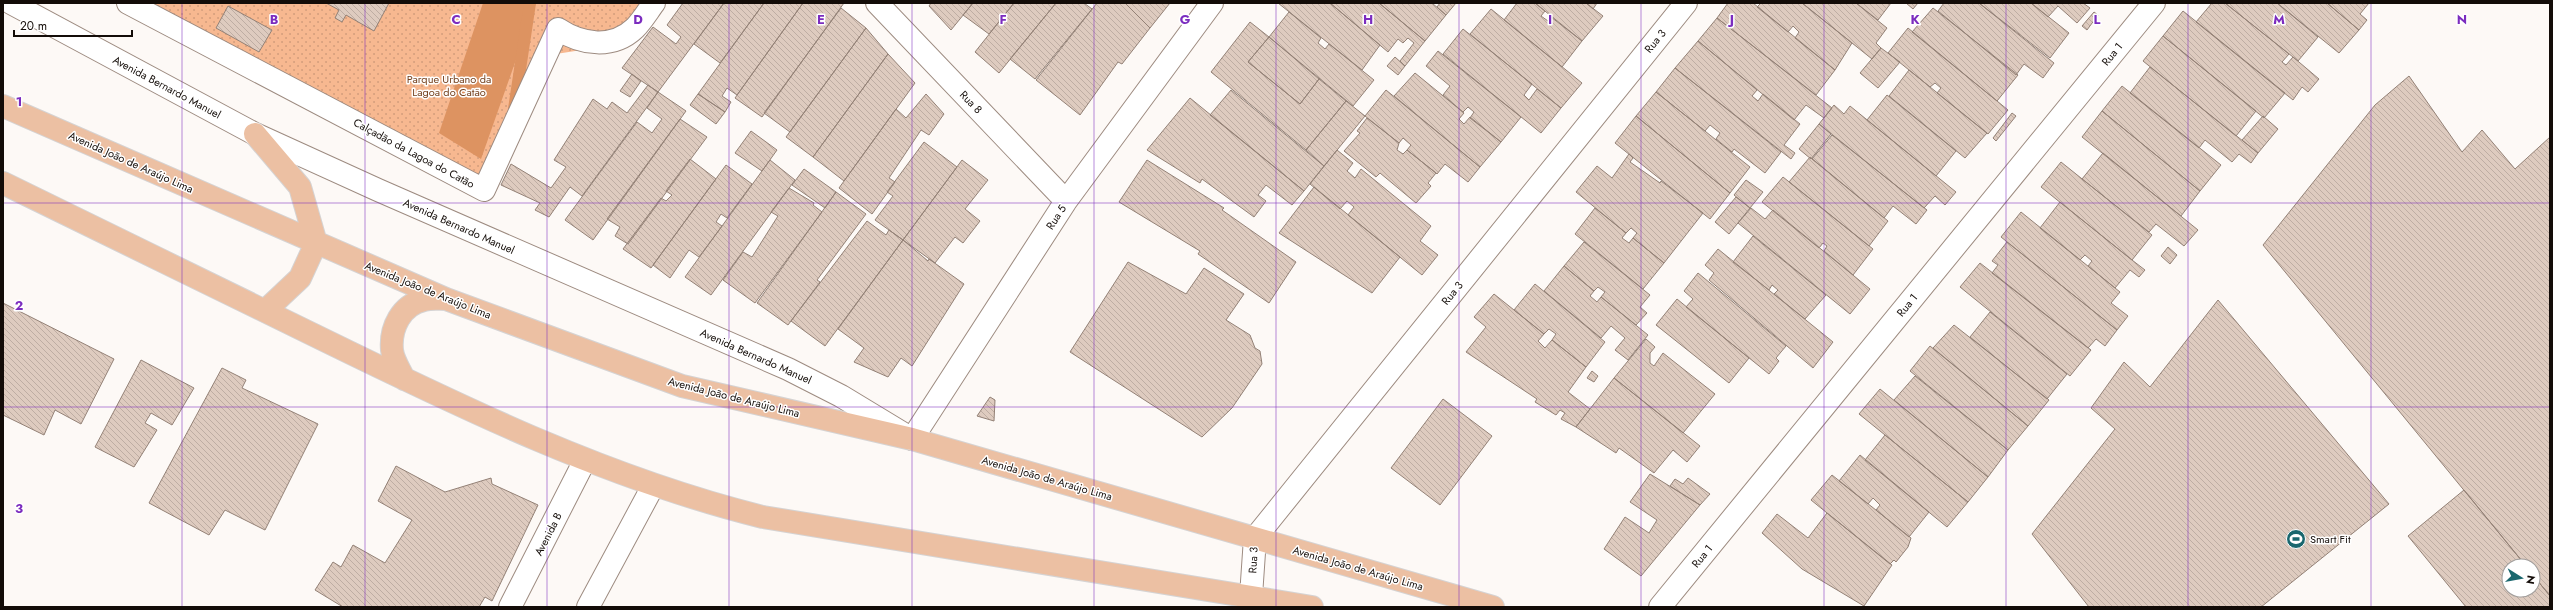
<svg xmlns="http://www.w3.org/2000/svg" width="2553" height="610" viewBox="0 0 2553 610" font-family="Jost,sans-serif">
<defs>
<pattern id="park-dots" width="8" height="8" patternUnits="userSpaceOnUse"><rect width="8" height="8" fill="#f7b890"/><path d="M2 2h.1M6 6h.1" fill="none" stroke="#d39d7b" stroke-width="1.8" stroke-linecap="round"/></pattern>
<pattern id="building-back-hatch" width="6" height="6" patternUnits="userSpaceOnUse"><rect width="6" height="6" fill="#decbbf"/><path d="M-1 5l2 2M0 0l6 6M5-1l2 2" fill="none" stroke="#beada3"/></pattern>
</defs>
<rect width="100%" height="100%" fill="#fdf9f6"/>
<!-- park -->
<path fill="url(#park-dots)" d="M146,3H654L620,44L556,54L485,201Z"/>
<!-- water -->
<path fill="#dd9361" d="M483,3H536L481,159L439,133Z"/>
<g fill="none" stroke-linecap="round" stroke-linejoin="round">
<!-- stream -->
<path stroke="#dd9361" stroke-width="12" d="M514,109L530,3"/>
</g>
<!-- building -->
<path fill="url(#building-back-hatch)" stroke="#938176" d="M326,3H389L374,31L346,15L342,22L335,18L339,10Z
M683,3H724L658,92L622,68L653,27L676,44L681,37L667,25Z
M724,3H764L720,63L694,44Z
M764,3H803L737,95L727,88L722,96L731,102L725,112L698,94Z
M803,3H844L762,117L735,98Z
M931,3H973L951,30L929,6Z
M973,3H1014L989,34L963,15Z
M1014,3H1056L999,73L975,52Z
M1056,3H1084L1092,9L1035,79L1010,59Z
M1097,3H1125L1150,28L1122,64L1118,62L1080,115L1036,80Z
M1125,3H1170L1150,28Z
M1278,3H1330L1380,45L1362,70Z
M1330,3H1379L1425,41L1405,66L1400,61L1414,43L1408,38L1403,43L1398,39L1388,52Z
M1379,3H1432L1446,15L1425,41Z
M1440,3H1456L1446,15L1437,7Z
M1517,3H1535L1545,11L1541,16L1548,21L1551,17L1582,41L1562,67L1504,20Z
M1535,3H1586L1603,16L1582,41Z
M1586,3H1597L1593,9Z
M1728,3H1753L1835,70L1816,95L1717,18Z
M1761,3H1802L1852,43L1835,70L1795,38L1799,32L1793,26L1788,32L1757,7Z
M1802,3H1856L1887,28L1876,43L1881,48L1872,59Z
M1856,3H1891L1878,20Z
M1906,3H1918L1913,9Z
M1944,3H1979L2054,63L2043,78L2024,64L2016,75L1938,11Z
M1979,3H2031L2069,33L2050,58Z
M2031,3H2083L2090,8L2077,23L2058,6L2048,17Z
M2212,3H2225L2289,54L2282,62L2286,65L2293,57L2319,79L2308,92L2302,87L2293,100L2196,22Z
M2225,3H2277L2318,37L2298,61Z
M2277,3H2327L2359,30L2339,53Z
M2327,3H2369L2360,14L2367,20L2359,30Z
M228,6L272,30L259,52L216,28Z
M841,8L866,28L790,132L764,113Z
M1933,8L2018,75L1997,101L1912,32Z
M1491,9L1582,83L1561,108L1470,34Z
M2183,11L2285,93L2264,118L2163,36Z
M1289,12L1321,38L1318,43L1325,49L1329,44L1374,80L1353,106L1269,37Z
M2094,12L2098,15L2087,30L2082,26Z
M1717,18L1832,108L1824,118L1806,105L1794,120L1698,41Z
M1250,22L1269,37L1248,62L1300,104L1319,79L1346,101L1306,150L1211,72Z
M866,28L888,54L813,157L786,137Z
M1908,28L2008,110L1988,134L1937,93L1941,88L1935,83L1930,87L1888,53Z
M1463,29L1532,84L1524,95L1529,100L1537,89L1561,108L1541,133L1443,54Z
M2163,36L2256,111L2236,136L2143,61Z
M1269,37L1319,79L1300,104L1248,62Z
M1698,41L1757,90L1752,96L1758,101L1763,94L1800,124L1784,145L1795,153L1791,159L1675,68Z
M1881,48L1900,62L1878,88L1860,73Z
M1438,51L1521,117L1501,142L1470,118L1474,112L1468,107L1463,112L1443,95L1450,86L1426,66Z
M888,54L915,83L844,181L813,157Z
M1395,57L1405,66L1398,75L1387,66Z
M2150,67L2258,153L2251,163L2239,154L2232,162L2205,140L2199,148L2130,93Z
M1675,68L1781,152L1765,173L1734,149L1732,152L1716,139L1720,133L1710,125L1705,131L1656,92Z
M1909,70L1987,133L1965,158L1889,96Z
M1415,73L1464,113L1459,119L1464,124L1470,117L1501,142L1480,167L1394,96Z
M632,74L641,81L630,97L620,91Z
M2409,76L2462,152L2482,130L2515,169L2550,137V596L2533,575V566H2526L2263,245L2375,105Z
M648,85L658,92L582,196L570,187L549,217L535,210L540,203L501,185L511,164L551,188L566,167L554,160L593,99L607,109L612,102L627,113Z
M2122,86L2221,165L2200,191L2102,111Z
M1231,90L1324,166L1304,191L1210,115Z
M1386,90L1480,167L1468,182L1445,164L1437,174L1436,173L1407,150L1411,145L1403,138L1399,143L1365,116Z
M658,92L686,111L593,240L565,220L637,122L652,133L662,119L647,108Z
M1656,92L1750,167L1730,193L1636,116Z
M698,94L725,112L716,124L690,105Z
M926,94L944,114L929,135L921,130L889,178L895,182L872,214L839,188L896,109L906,118Z
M1887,95L1956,151L1936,176L1867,120Z
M1190,98L1304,191L1292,205L1266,185L1258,195L1266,201L1254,217L1202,179L1200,183L1147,150Z
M1346,101L1365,116L1324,166L1306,150Z
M1834,105L1844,114L1850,106L1956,192L1945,205L1935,196L1924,208L1819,124Z
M2102,111L2200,191L2181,216L2082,137Z
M2012,113L2016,116L1996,141L1993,138Z
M1636,116L1730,193L1710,219L1615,143Z
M2263,116L2278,129L2258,153L2242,140Z
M1367,118L1399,143L1397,150L1403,154L1407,150L1436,173L1428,183L1431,186L1416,203L1380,173L1376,177L1344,151L1360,133L1357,131Z
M680,119L707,137L628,244L615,236L620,227L607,219Z
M1819,124L1831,134L1811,159L1799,149Z
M751,131L777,150L762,171L735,153Z
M1832,135L1927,210L1916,224L1893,206L1884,218L1812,159Z
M924,142L957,167L903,240L875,220L893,196L887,192Z
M1337,150L1353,163L1347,171L1355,178L1361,169L1431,226L1420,241L1438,255L1422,275L1348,215L1354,207L1347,201L1340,209L1310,184Z
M2103,153L2198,230L2184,246L2156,224L2149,232L2082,179Z
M1629,154L1633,158L1630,162L1660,183L1661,181L1703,213L1664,263L1633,238L1637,233L1631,228L1626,233L1576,192L1597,166L1612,178Z
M1810,157L1888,221L1869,246L1789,182Z
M690,159L716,179L651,268L623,249L661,198L666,201L672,195L666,191Z
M770,160L795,180L711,295L685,277Z
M962,160L988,180L965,209L980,221L963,243L955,237L935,263L903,240Z
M1147,160L1224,208L1222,210L1296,262L1269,303L1198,254L1200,251L1119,202Z
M2061,162L2152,235L2132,260L2041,187Z
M726,165L752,184L727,218L721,214L716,222L722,226L699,257L689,250L670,278L653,265Z
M804,169L836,192L825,208L792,185Z
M1783,177L1873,249L1853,275L1824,251L1827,246L1823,243L1819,248L1762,202Z
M1746,180L1763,192L1750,208L1734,195Z
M1314,187L1400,257L1372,293L1279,233Z
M789,188L814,203L813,205L822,212L755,303L723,280L743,252L752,257L778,216L771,212Z
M836,192L866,214L817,280L820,282L788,325L757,303Z
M1736,197L1750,208L1729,234L1715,222Z
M2060,202L2132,260L2145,270L2139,277L2130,270L2115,288L2088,266L2092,261L2085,255L2080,260L2040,228Z
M1595,208L1626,233L1622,238L1629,243L1633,238L1664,263L1643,289L1575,234Z
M1751,208L1765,219L1773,210L1870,289L1850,314L1738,223Z
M2021,212L2120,292L2111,303L2128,316L2117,330L2001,237Z
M867,221L886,235L889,230L903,240L825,346L791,321Z
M1753,236L1826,295L1805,319L1774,294L1778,290L1772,285L1769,290L1733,262Z
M903,240L928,261L929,259L964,284L912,366L901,358L888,377L854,362L864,348L838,329Z
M1584,242L1650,295L1640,307L1647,313L1636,325L1601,297L1605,292L1598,287L1594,291L1564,266Z
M2007,242L2117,330L2105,346L2096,339L2088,348L1992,273L1998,265L1992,261Z
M2168,247L2177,255L2170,264L2161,256Z
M1718,249L1833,342L1813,368L1709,280L1714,273L1705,265Z
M1128,262L1186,294L1204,268L1244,294L1226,320L1250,335L1255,348L1260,351L1262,364L1232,408L1202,437L1070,352Z
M1980,263L2091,350L2070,376L1960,287Z
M1564,266L1594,291L1590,296L1597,302L1601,297L1648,335L1628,360L1615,350L1625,338L1611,326L1601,338L1544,291Z
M1698,273L1786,346L1776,358L1779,361L1769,374L1686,307L1693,299L1684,291Z
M1535,284L1605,342L1586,367L1552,340L1556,334L1549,329L1544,334L1514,310Z
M1494,294L1544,334L1538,341L1545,348L1552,340L1586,367L1568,392L1590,409L1576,427L1561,419L1565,413L1560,410L1556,415L1535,402L1537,399L1466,352L1486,327L1474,317Z
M1677,299L1749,358L1729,383L1656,325Z
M2218,300L2389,504L2261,607H2089L2032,534L2115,429L2091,408L2124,362L2150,387Z
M3,303L114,359L81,424L55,410L44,435L3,415Z
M1990,312L2067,374L2047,399L1970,337Z
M1954,325L2049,400L2028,426L1933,348Z
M1646,339L1655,347L1650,353V363L1654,366L1663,353L1715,394L1683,433L1614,378Z
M1930,346L2028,426L2008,450L1910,371Z
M141,360L194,388L172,425L151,413L145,423L157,430L134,467L95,447Z
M222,368L246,380L242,388L318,424L265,530L225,510L209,535L149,503Z
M1592,371L1598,376L1594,382L1587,378Z
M1915,376L2008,450L1988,477L1894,400Z
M1614,378L1700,446L1687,462L1673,450L1654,473L1619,448L1616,453L1576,427Z
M1880,389L1988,477L1968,502L1859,414Z
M990,397L995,400L994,421L977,416Z
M1443,399L1492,436L1440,505L1391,468Z
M1885,435L1968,502L1947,527L1865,460Z
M1860,455L1929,512L1909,537L1876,510L1880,505L1873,498L1868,504L1839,481Z
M396,466L445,492L491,478L492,484L538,505L492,601L485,597L479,607H343L315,590L333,562L341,567L353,545L385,563L412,520L378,501Z
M1650,474L1700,505L1641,576L1604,549L1625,517L1649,533L1657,520L1630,502Z
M1832,475L1911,538L1908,547L1896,562L1894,560L1890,564L1811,500Z
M1688,478L1710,494L1700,505L1670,486L1675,479L1683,484Z
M2464,490L2526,566H2509V590H2533V575L2550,596V607H2466L2408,536Z
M1827,513L1892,565L1864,606L1802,569L1762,533L1777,514L1808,538Z"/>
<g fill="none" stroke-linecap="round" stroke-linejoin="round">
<defs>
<path id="pedestrian" d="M128,3L484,190L558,29C582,45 613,49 635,28C642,21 648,11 654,3"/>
<path id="minor" d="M877,3L1066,201
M912,439L1066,201L1212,3
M1251,596L1255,538L1686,3
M1660,607L2154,3"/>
<path id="tertiary" d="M11,3L255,134L378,190L788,369L841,396L907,436
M510,607L585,460
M588,607L653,486"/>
<path id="primary" d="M3,106L446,299L682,386L912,439L1493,607
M255,134L300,187L316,243L300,278L265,311
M3,183C109,235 216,287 322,339C465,409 609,479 763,517L1312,607
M404,379C400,370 393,360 392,350C390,328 401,305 424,300C431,298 439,299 446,299"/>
</defs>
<!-- pedestrian casing -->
<use href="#pedestrian" stroke="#9d8b80" stroke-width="24"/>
<!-- minor casing -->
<use href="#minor" stroke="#9d8b80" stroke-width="24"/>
<!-- tertiary casing -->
<use href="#tertiary" stroke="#9d8b80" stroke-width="24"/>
<!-- primary casing -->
<use href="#primary" stroke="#d5d3d3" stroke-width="24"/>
<!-- pedestrian -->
<use href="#pedestrian" stroke="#fff" stroke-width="22"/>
<!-- minor -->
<use href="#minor" stroke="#fff" stroke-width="22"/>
<!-- tertiary -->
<use href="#tertiary" stroke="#fff" stroke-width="22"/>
<!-- primary -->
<use href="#primary" stroke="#ecc0a3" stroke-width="22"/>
</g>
<!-- grid -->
<path fill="none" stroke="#7b2cbf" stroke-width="1" stroke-opacity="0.55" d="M182,3V607M365,3V607M547,3V607M729,3V607M912,3V607M1094,3V607M1276,3V607M1459,3V607M1641,3V607M1824,3V607M2006,3V607M2188,3V607M2371,3V607M3,203H2550M3,407H2550"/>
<!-- icons -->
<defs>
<symbol id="stadium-disc" viewBox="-11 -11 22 22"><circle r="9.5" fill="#1a676e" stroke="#fff"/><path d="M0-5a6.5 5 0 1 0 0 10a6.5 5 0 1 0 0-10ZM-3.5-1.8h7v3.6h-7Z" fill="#fff"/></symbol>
</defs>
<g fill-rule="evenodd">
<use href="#stadium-disc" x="2285" y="528" width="22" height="22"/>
</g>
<g text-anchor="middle" stroke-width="3" stroke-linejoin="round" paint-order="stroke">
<!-- street labels -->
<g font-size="11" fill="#130c08" stroke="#fff">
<text transform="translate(1655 41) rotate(-51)" y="4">Rua 3</text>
<text transform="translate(2112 54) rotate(-51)" y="4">Rua 1</text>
<text transform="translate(167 87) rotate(28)" y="4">Avenida Bernardo Manuel</text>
<text transform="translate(971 102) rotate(46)" y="4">Rua 8</text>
<text transform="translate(414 153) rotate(28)" y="4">Calçadão da Lagoa do Catão</text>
<text transform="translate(131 162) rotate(24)" y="4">Avenida João de Araújo Lima</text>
<text transform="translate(1056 217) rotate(-57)" y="4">Rua 5</text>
<text transform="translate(459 226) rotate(24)" y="4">Avenida Bernardo Manuel</text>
<text transform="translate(428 290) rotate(22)" y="4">Avenida João de Araújo Lima</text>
<text transform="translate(1452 293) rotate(-51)" y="4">Rua 3</text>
<text transform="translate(1907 305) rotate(-51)" y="4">Rua 1</text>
<text transform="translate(756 356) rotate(24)" y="4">Avenida Bernardo Manuel</text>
<text transform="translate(734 397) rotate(14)" y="4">Avenida João de Araújo Lima</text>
<text transform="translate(1047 478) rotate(16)" y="4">Avenida João de Araújo Lima</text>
<text transform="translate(548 534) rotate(-63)" y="4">Avenida B</text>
<text transform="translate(1702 556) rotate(-51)" y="4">Rua 1</text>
<text transform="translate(1253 560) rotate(-87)" y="4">Rua 3</text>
<text transform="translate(1358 568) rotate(16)" y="4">Avenida João de Araújo Lima</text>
</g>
<!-- park labels -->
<g font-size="11" fill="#75421f" stroke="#fff">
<text x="449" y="83">Parque Urbano da<tspan x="449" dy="13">Lagoa do Catão</tspan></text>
</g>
<!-- poi labels -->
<g font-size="11" fill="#130c08" stroke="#fff" text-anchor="start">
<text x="2310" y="543">Smart Fit</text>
</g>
</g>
<g font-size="13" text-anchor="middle" font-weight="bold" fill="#7b2cbf" stroke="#fff" stroke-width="3" stroke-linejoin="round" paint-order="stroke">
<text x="274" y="24">B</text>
<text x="456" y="24">C</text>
<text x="638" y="24">D</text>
<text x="821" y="24">E</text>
<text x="1003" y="24">F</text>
<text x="1185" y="24">G</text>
<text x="1368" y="24">H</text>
<text x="1550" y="24">I</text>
<text x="1732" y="24">J</text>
<text x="1915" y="24">K</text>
<text x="2097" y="24">L</text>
<text x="2279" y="24">M</text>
<text x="2462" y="24">N</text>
<text x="19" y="106">1</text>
<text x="19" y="310">2</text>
<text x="19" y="513">3</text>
</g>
<!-- border -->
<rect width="2553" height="610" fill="none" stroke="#130c08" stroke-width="8"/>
<!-- north arrow -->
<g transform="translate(2521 578) rotate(101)"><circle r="19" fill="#ffffff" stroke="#a19e9c"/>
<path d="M0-3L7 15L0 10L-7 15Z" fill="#1a676e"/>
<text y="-6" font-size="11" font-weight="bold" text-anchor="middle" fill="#130c08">N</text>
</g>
<!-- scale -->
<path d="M14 30v6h118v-6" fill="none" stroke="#130c08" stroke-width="2"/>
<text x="20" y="30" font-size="12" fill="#130c08" stroke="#ffffff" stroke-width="3" paint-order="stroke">20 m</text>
</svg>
